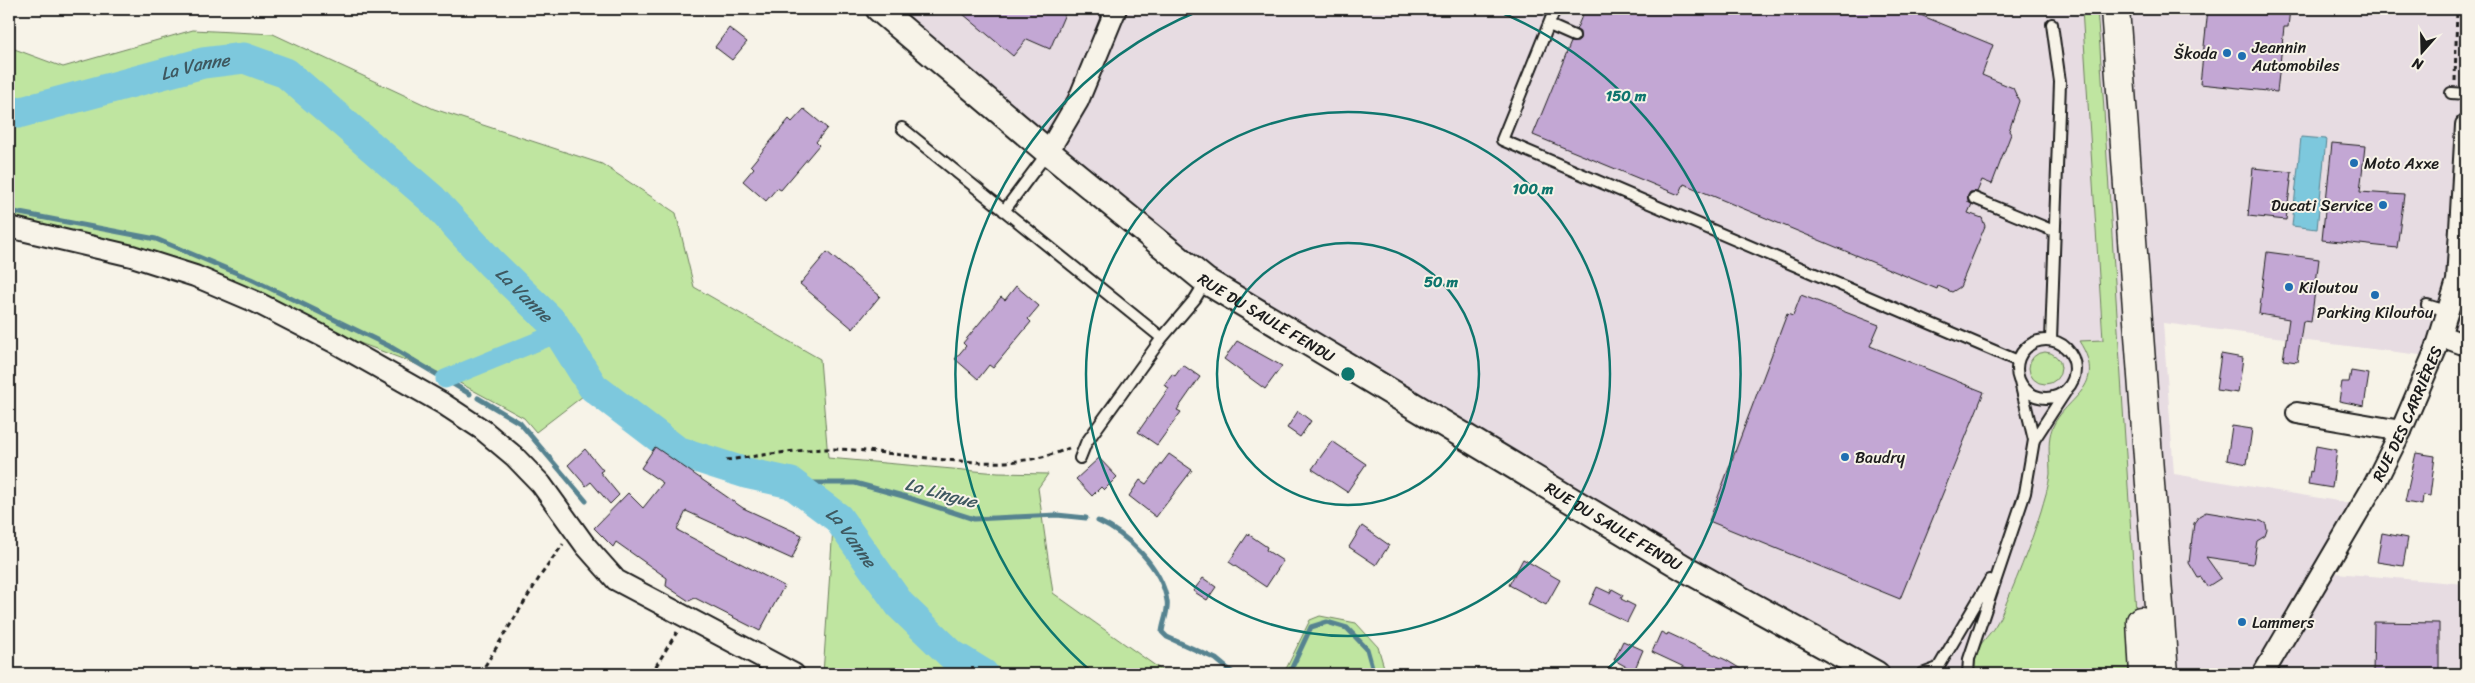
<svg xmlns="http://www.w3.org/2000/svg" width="2475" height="683" viewBox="0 0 2475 683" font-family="Sriracha,sans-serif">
<rect width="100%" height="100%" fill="#f7f3e8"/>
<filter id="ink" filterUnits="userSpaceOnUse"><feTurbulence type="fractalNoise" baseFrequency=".02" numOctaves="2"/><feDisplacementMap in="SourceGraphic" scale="10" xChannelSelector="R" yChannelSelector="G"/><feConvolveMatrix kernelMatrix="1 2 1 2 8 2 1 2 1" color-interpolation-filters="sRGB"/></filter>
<g filter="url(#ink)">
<!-- built -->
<path fill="#e7dce2" d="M873,9H2466V305L2444,358L2163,323L2174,474L2374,507L2335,573L2466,584V674H1854L1329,366Z"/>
<!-- green -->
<path fill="#bfe5a0" stroke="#6e805e" d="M2082,9H2097L2100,48L2140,674H1974C1975,638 1987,644 2000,617C2015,584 2030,546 2041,511C2044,500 2049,486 2050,474C2050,462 2048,448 2050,436C2057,398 2112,392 2079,341L2103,340Z
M193,30L273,34L434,109L602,164L676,213L694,287L820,359L828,458L998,473L1048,474L1038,488L1053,593L1167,674H823L833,527L787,492L673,457L587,393L536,432L524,418L445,375L328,331L144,250L9,215V47L63,67Z
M2029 368a16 16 0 1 1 32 0a16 16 0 1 1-32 0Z
M1320,616L1356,623L1378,647L1386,674H1281L1287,667L1310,620Z"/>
<!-- water -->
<path fill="#7dc8dd" stroke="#568390" d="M2301,137L2326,139L2317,229L2292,226Z"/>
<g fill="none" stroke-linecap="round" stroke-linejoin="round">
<!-- stream -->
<path stroke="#568390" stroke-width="5" d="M9,211L156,239L251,279L389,346L470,394
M478,398L520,423L586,501
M791,483H855L903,496L974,519L1057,515L1086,518
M1098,521C1127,534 1162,567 1167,601C1169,610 1163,622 1162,632L1167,637L1216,659L1234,674
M1289,674L1311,627L1327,622L1347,628L1367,649L1374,674"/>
<!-- canal -->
<path stroke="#7dc8dd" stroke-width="19" d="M445,379L558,333"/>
<!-- river -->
<path stroke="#7dc8dd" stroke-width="31" id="s1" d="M9,112L18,113L203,63L244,58L286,73L432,199L491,263L553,323L593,387L677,451L746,473L791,483L838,518L900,605L952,655L983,674"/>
</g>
<!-- building -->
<path fill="#c3a7d4" stroke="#1c1c1c" d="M957,9H1067L1050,49L1027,39L1013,56Z
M1585,9H1906L1993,45L1982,75L2013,88L2019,101L2009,131L2011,134L1992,184L1982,180L1977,192H1970L1968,196V202L1972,204L1968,213L1982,218L1985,226L1960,287L1952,292L1938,286L1937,289L1684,184L1679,195L1533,135L1571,42H1578L1580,38V32L1576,30Z
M2208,9H2290L2288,27H2284L2277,92L2200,84Z
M729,28L747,42L732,60L715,47Z
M804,109L827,128L816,142L819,145L781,190L777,188L766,201L743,181L754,168L751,165L789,119L792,122Z
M2332,143L2365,146L2360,192L2404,195L2397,248L2322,240Z
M2253,168L2292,172L2286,220L2248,216Z
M827,252L880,296L853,329L800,284Z
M2267,252L2319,259L2311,322L2303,321L2297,362L2283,360L2289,319L2259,314Z
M1016,286L1039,306L1028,319L1031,322L993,368L989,365L978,379L955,359L966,346L963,343L1001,297L1005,300Z
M1801,295L1879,325L1870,346L1984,392L1900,599L1709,521L1787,314L1793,316Z
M1237,341L1282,366L1265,389L1224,359Z
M2221,354L2243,358L2238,393L2216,390Z
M1183,365L1200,377L1177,410L1181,412L1157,445L1138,432L1169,388L1164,385L1172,374L1175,376Z
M2351,371L2369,374L2364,406L2339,401L2342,382H2349Z
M1298,411L1311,421L1300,437L1287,428Z
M2232,426L2252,429L2247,464L2227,460Z
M1332,441L1366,464L1347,492L1312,469Z
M2316,446L2337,450L2332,488L2308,484L2310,471L2312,472Z
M655,447L743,508L802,535L792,559L686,511L677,530L784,586L760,631L695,598L689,601L666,586L667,578L616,542L613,547L594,528L628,493L643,508L663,483L641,468Z
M585,449L603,470L600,472L619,495L610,504L591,482L586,486L568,465Z
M2416,453L2435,456L2430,496L2423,495L2422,505L2405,502Z
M1169,454L1192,470L1156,517L1129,496L1140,480L1146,484Z
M1099,458L1117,477L1104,490L1101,487L1092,496L1076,479Z
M2206,512L2261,521L2266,524L2267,530L2265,536L2257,541L2253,564L2206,557L2221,578L2207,587L2201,577L2198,578L2189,563L2194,523L2199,516Z
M1362,526L1389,545L1376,565L1349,547Z
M2382,533L2408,538L2403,566L2377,562Z
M1248,534L1267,547L1266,550L1283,561L1266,587L1229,562Z
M1523,559L1560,580L1546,605L1509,585Z
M1203,578L1216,587L1207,600L1193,591Z
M1597,587L1610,593L1612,589L1623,595L1621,599L1635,606L1627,622L1589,604Z
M2374,622L2439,623V674H2373Z
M1661,632L1667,635L1668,633L1726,660L1749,674H1699L1652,652Z
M1623,641L1643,650L1634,671L1614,660Z"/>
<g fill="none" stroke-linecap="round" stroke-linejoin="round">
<defs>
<path id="service" d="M1555,9L1502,140L2018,361
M1549,25L1574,36
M2451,93L2466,94
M902,128L1162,338
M1974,198L2054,231
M1004,211L1048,152
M2427,305L2447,311
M2051,340L2060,82L2052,24
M2017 369a29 29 0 1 1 58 0a29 29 0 1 1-58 0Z
M2034,440L2066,391
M1080,458L1086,443L1162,338L1195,299L1206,281
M1922,674L1938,668
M1937,674L1938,668L1990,580
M1968,674L1969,659L2025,493L2034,440L2020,382"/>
<g id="minor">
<path d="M1048,152L1078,101L1116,9"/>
<path d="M9,227L132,256L195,276L256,302L334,342L442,403L483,430L514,456L541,484L585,545L616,580L794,674"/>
<path d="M2441,336L2466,345"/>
<path d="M2297,413L2401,431"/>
<path id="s2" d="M2263,674L2375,483L2401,431L2436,349L2457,281L2466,125"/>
</g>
<g id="tertiary">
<path id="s3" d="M879,9L1048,152L1206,281L1684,568L1876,674"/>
</g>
<path id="secondary" d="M2115,9L2164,674
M2141,621L2144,674"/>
</defs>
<!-- service casing -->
<use href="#service" stroke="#1c1c1c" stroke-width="14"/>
<!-- minor casing -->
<use href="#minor" stroke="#1c1c1c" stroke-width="24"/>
<!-- tertiary casing -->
<use href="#tertiary" stroke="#1c1c1c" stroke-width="29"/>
<!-- secondary casing -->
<use href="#secondary" stroke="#1c1c1c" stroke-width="31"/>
<!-- path -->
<path stroke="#1c1c1c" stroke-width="3" stroke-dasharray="5 4" stroke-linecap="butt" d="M2455,81L2457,9
M726,460C760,456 797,449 832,449C906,450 1000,479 1069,448
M480,674L541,575L563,544
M651,674L677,632"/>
<!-- service -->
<use href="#service" stroke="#f7f3e8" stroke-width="10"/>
<!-- minor -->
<use href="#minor" stroke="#f7f3e8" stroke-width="20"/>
<!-- tertiary -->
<use href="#tertiary" stroke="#f7f3e8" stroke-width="25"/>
<!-- secondary -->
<use href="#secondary" stroke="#f7f3e8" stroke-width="28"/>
</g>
</g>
<!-- distance rings -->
<g fill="none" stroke="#0f766e" stroke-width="2.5">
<circle cx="1348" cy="374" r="131"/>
<circle cx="1348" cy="374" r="262"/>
<path d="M1093 673A393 393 0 0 1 1201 10M1495 10A393 393 0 0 1 1603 673"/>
</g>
<!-- markers -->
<g fill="#1f6fb2" stroke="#f7f3e8" stroke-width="2">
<circle cx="2227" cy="53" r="5"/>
<circle cx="2242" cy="56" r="5"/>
<circle cx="2354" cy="163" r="5"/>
<circle cx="2383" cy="205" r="5"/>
<circle cx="2289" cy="287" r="5"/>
<circle cx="2375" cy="295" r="5"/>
<circle cx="1845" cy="457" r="5"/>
<circle cx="2242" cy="622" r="5"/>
</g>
<g text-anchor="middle" stroke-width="4" stroke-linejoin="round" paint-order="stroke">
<!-- poi labels -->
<g font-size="16" fill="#1c1c1c" stroke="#f7f3e8" text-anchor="start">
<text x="2252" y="53">Jeannin<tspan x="2252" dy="18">Automobiles</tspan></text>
<text x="2217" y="59" text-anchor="end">Škoda</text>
<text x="2364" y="169">Moto Axxe</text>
<text x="2373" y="211" text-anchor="end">Ducati Service</text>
<text x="2299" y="293">Kiloutou</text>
<text x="2375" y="318" text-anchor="middle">Parking Kiloutou</text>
<text x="1855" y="463">Baudry</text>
<text x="2252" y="628">Lammers</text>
</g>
<!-- street labels -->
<g font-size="16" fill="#1c1c1c" stroke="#f7f3e8">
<text dy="6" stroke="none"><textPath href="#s3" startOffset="496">RUE DU SAULE FENDU</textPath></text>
<text dy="6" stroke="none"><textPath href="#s2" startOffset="298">RUE DES CARRIÈRES</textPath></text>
<text dy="6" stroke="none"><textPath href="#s3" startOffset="901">RUE DU SAULE FENDU</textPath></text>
</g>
<!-- water labels -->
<g font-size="18" font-style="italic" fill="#3e5860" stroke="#f7f3e8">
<text dy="6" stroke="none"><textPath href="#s1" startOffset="192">La Vanne</textPath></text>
<text dy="6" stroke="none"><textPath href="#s1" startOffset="612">La Vanne</textPath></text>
<text transform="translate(941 493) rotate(15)" y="6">La Lingue</text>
<text dy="6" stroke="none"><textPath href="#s1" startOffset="1034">La Vanne</textPath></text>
</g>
</g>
<circle cx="1348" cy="374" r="8" fill="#0f766e" stroke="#f7f3e8" stroke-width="2.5"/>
<g font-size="15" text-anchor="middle" font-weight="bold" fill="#0f766e" stroke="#f7f3e8" stroke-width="4" stroke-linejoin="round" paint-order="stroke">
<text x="1626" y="101">150 m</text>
<text x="1533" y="194">100 m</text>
<text x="1441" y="287">50 m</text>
</g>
<!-- margin -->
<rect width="2475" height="683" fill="none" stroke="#f7f3e8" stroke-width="30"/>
<rect x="15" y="15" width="2445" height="653" fill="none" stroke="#1c1c1c" stroke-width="2" filter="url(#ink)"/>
<!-- north arrow -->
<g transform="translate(2422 52) rotate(200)" stroke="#f7f3e8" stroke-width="4" paint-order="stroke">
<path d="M0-4L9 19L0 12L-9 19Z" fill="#1c1c1c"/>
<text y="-8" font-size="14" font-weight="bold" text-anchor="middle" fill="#1c1c1c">N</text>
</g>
</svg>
